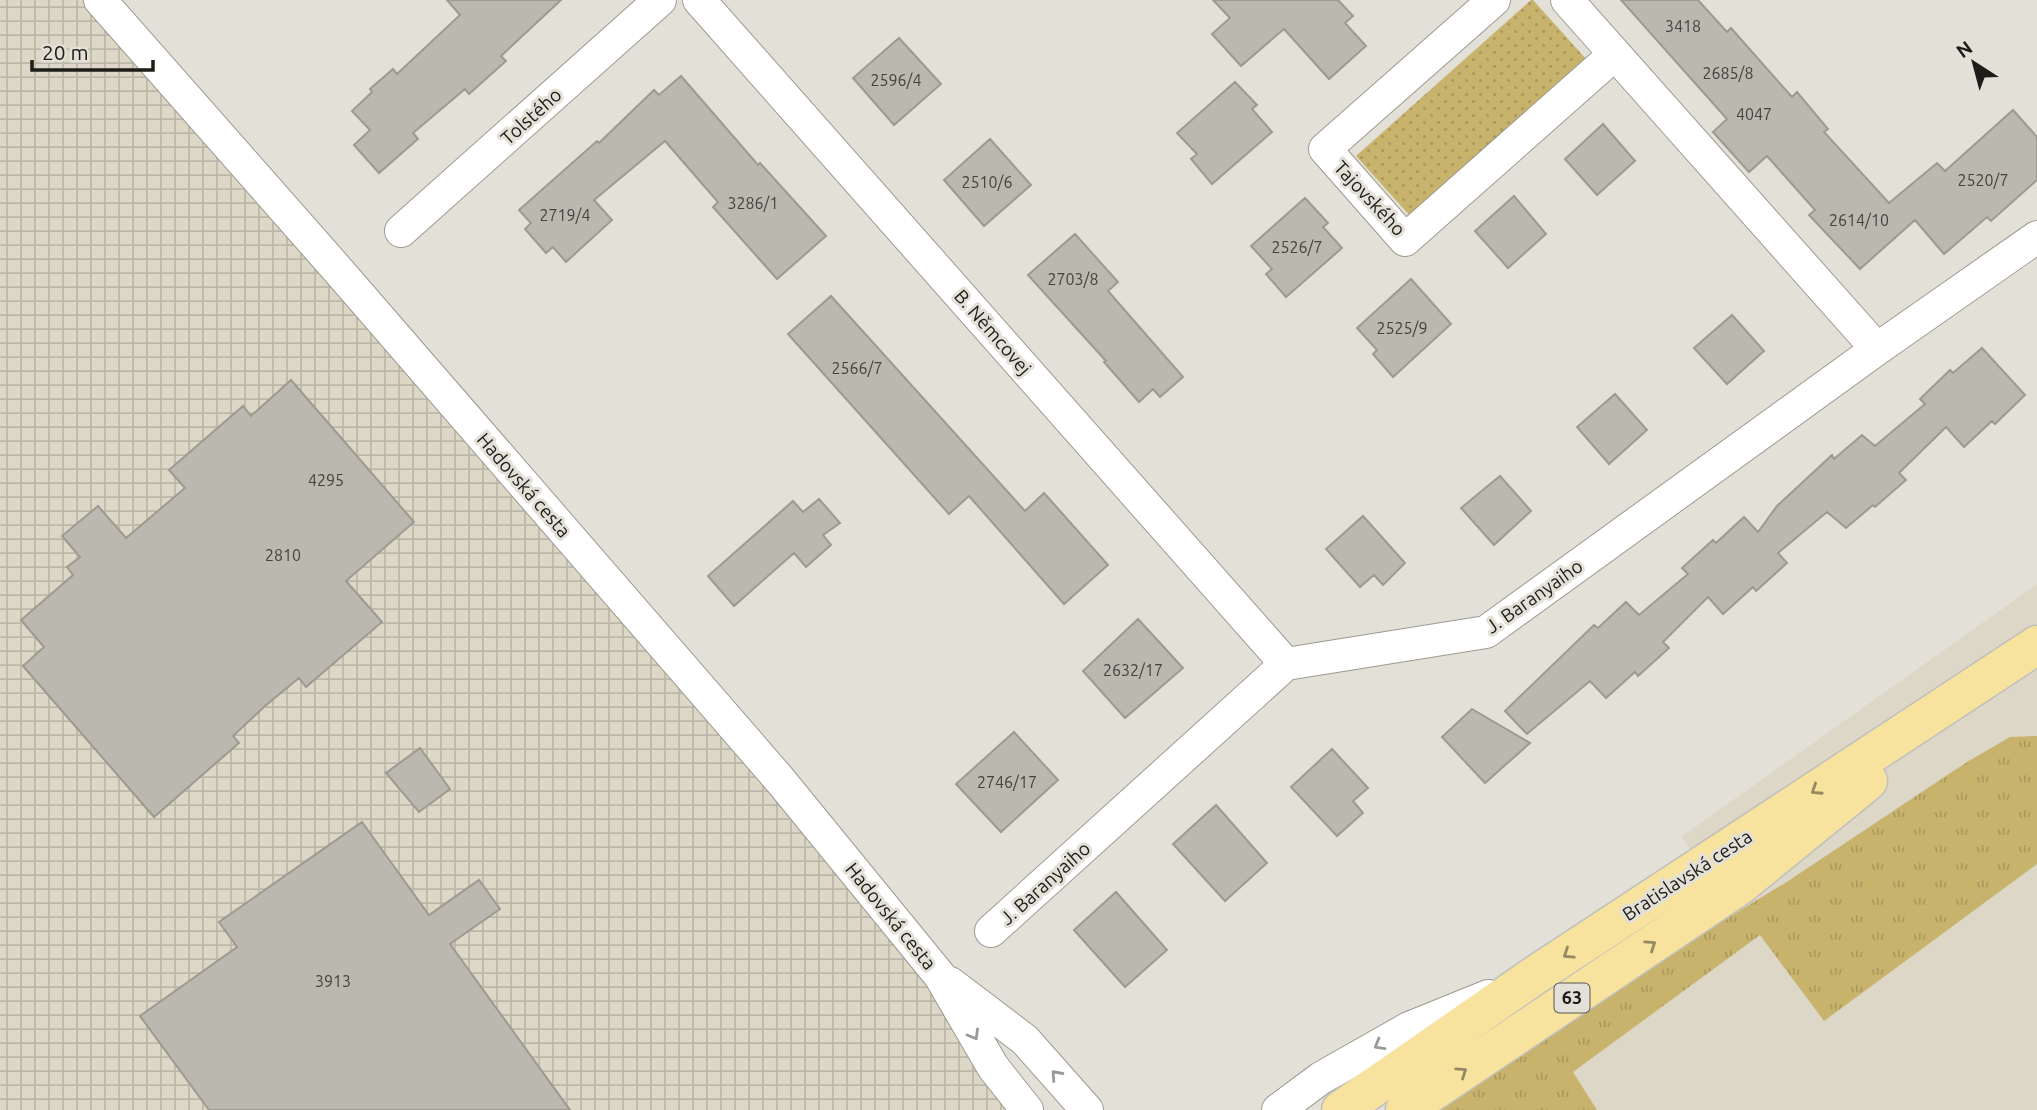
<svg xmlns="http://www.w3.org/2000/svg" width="2037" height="1110" viewBox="0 0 2037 1110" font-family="Ubuntu,sans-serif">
<defs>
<pattern id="industrial-grid" width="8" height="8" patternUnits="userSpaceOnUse" patternTransform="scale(1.75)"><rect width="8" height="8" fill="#dcd7c6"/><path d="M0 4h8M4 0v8" fill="none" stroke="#bcb8a9"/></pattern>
<pattern id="grass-tufts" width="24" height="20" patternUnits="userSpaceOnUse" patternTransform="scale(1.75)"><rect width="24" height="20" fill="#c8b36c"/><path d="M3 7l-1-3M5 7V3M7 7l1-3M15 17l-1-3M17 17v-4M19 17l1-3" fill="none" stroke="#ab995d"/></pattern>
<pattern id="park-dots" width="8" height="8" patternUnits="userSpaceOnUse" patternTransform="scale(1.75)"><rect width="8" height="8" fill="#c8b36c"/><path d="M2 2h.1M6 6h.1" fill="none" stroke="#ab995d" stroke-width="1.8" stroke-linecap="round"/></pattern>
</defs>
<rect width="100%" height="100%" fill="#e3e0d7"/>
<!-- built -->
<path fill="#dcd7c6" d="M2037,584V1110H1597L1573,1072L1760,935L1681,837Z"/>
<!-- industrial -->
<path fill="url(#industrial-grid)" d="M0,0H100L780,780L1032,1110H0Z"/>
<!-- grass -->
<path fill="url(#grass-tufts)" d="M2037,736V864L1824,1021L1760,935L1573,1072L1597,1110H1429L1590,1002L1785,883L1967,762L2010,737Z"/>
<!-- park -->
<path fill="url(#park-dots)" d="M1531,0H1533L1587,60L1411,217L1356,156Z"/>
<!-- building -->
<path fill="#bab8af" stroke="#9d9a92" stroke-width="2" d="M447,0H561L501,56L506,61L469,94L465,89L413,133L418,139L379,173L354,145L370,130L352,111L372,92L370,89L393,69L397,74L460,15Z
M1213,0H1338L1353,16L1345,23L1366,46L1329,79L1284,29L1241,66L1212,34L1230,18Z
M1621,0H1698L1727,32L1731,28L1792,97L1797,92L1828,129L1824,132L1889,203L1937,163L1945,171L2013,110L2037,137V180L1991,221L1987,217L1944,254L1915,220L1860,269L1809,215L1815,210L1767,156L1749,172L1713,132L1727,119Z
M899,38L941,84L894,125L853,78Z
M681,76L758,165L760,163L826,236L777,279L713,207L718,202L665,141L594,200L612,220L566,262L553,247L546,253L525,229L531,223L519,210L597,141L599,143L654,90L659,95Z
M1235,82L1257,105L1252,109L1272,132L1212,184L1191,159L1197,154L1177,133Z
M1603,124L1635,161L1597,195L1565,159Z
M990,139L1031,185L984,226L944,180Z
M1514,196L1546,234L1508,268L1475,231Z
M1305,198L1328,223L1323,227L1342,248L1286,297L1266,274L1272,269L1251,246Z
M1075,234L1118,282L1108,291L1183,377L1160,397L1153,389L1139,402L1104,362L1106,361L1028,275Z
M1411,279L1451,324L1393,377L1373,354L1377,350L1357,328Z
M831,296L1025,511L1044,493L1108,565L1064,604L969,496L949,514L788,334Z
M1732,315L1764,351L1727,384L1694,348Z
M1982,348L2025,395L1995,424L1992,421L1964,447L1946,427L1899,473L1906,480L1875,507L1873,505L1846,528L1827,512L1778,553L1787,563L1756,591L1753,587L1723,614L1708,597L1663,642L1669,648L1638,676L1635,672L1606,698L1590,681L1527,734L1505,711L1594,625L1598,628L1626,602L1639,615L1688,574L1682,568L1713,540L1716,543L1744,517L1758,532L1777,506L1832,455L1834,459L1862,435L1875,446L1925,404L1920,399L1950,370L1953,373Z
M291,380L414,522L346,581L382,622L306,687L299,678L265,706L233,736L239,743L154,817L23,666L44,647L21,620L73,575L67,567L80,557L62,536L98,506L126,538L185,488L169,470L243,406L251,416Z
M1615,394L1647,430L1609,464L1577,427Z
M1500,476L1531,511L1494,545L1461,508Z
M819,499L840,523L823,535L831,545L806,567L794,553L734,606L708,576L793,501L803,512Z
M1363,516L1405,563L1383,585L1374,575L1360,587L1326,549Z
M1138,619L1183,668L1125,718L1083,671Z
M1472,709L1530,743L1485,783L1442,737Z
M1014,732L1058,780L1001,832L956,784Z
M420,748L450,789L419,812L386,773Z
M1332,749L1368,788L1353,801L1363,813L1337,836L1291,787Z
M1216,805L1267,863L1225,901L1173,844Z
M362,822L429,915L479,880L500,909L450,944L570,1110H209L140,1016L237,947L219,922Z
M1116,892L1167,950L1125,987L1074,930Z"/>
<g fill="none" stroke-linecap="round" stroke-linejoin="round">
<defs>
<path id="minor" d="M100,0L337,269L780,780L940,976L993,1067L1027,1110
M699,0L1286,664
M1494,0L1325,149L1405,240L1615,54
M1567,0L1877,349
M401,231L660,0
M991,931L1286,664L1486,632L1877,349L2037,237
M950,983L1025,1040L1087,1110
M1278,1110L1321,1078L1409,1028L1488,996"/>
<path id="primary" d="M1341,1110L1531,978L2037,645
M1405,1110L1739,886L1868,781"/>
</defs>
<!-- minor casing -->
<use href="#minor" stroke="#9d9a91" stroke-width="34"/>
<!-- primary casing -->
<use href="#primary" stroke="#c0bfbe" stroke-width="41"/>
<!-- minor -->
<use href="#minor" stroke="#fff" stroke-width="32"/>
<!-- primary -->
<use href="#primary" stroke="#f7e39d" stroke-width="38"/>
</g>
<!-- one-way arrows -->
<defs><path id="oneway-chevron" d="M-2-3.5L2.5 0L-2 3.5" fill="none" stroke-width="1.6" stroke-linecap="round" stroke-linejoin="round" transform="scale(1.75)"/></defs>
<g stroke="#958961">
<use href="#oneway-chevron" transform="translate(1816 790) rotate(147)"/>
<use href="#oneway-chevron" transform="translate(1651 945) rotate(-34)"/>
<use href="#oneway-chevron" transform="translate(1568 954) rotate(146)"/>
<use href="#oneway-chevron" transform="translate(1462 1072) rotate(-34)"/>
</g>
<g stroke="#999997">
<use href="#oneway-chevron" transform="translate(974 1035) rotate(60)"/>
<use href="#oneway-chevron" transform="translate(1379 1045) rotate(150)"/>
<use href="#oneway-chevron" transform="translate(1056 1075) rotate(-132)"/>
</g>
<g text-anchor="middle" stroke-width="6" stroke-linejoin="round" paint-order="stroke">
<!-- number labels -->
<g font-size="16" fill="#44433e">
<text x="1683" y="32">3418</text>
<text x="1728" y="79">2685/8</text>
<text x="896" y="86">2596/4</text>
<text x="1754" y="120">4047</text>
<text x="1983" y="186">2520/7</text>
<text x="987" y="188">2510/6</text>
<text x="753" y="209">3286/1</text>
<text x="565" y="221">2719/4</text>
<text x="1859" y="226">2614/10</text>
<text x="1297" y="253">2526/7</text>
<text x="1073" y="285">2703/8</text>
<text x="1402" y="334">2525/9</text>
<text x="857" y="374">2566/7</text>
<text x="326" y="486">4295</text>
<text x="283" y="561">2810</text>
<text x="1133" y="676">2632/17</text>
<text x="1007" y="788">2746/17</text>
<text x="333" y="987">3913</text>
</g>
<!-- shield labels -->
<rect fill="#e3e0d7" stroke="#585751" stroke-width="2" x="1554.5" y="983.5" width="35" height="29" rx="5"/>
<g font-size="18" font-weight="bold" fill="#1d1c18">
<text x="1572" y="1004">63</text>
</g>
<!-- street labels -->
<g font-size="19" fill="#1d1c18" stroke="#e3e0d7">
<text transform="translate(531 116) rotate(-42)" y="7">Tolstého</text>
<text transform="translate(1370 198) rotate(47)" y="7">Tajovského</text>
<text transform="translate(993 332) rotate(49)" y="7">B. Němcovej</text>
<text transform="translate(524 485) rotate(49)" y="7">Hadovská cesta</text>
<text transform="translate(1534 596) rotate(-35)" y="7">J. Baranyaiho</text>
<text transform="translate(1687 875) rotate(-33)" y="7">Bratislavská cesta</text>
<text transform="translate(1045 883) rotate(-42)" y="7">J. Baranyaiho</text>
<text transform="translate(891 916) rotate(51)" y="7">Hadovská cesta</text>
</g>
</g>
<!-- north arrow -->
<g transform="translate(1974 63) rotate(324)" stroke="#e3e0d7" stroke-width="5" paint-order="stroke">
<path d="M0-5L12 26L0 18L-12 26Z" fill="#1d1c18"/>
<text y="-10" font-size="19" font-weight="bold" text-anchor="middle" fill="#1d1c18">N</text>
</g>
<!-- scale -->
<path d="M32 60v10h121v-10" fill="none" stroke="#1d1c18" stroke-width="3.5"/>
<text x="42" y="60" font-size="21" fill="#1d1c18" stroke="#e3e0d7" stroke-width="5" paint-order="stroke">20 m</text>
</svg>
